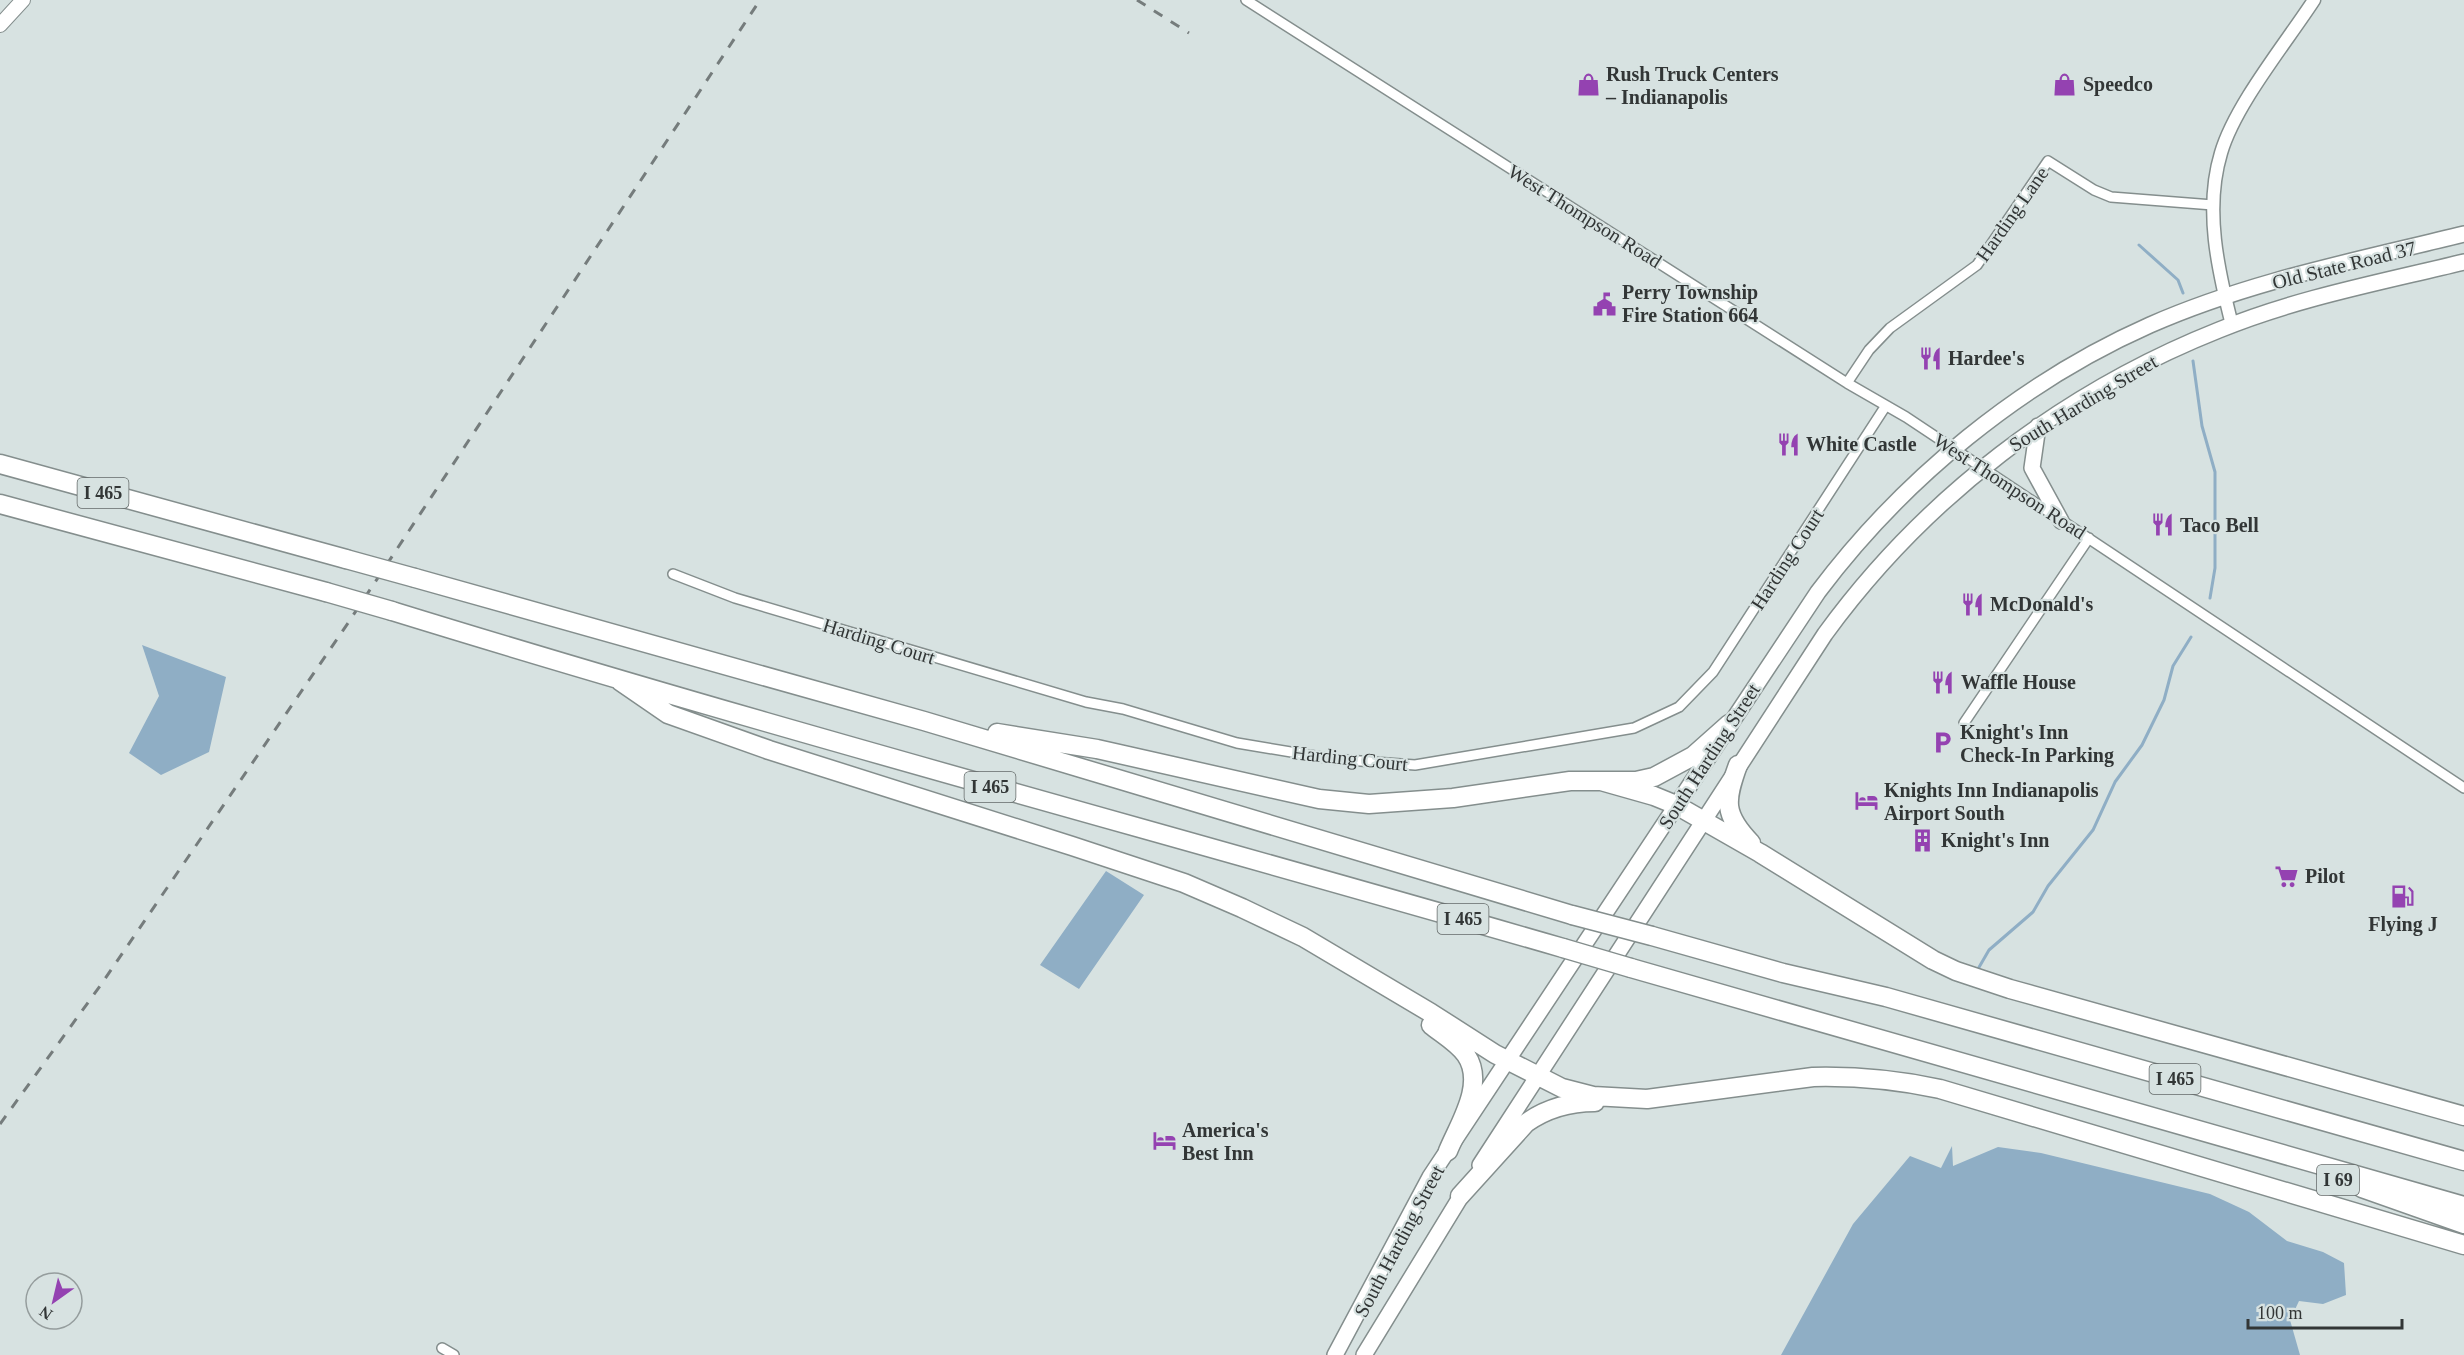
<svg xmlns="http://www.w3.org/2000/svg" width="2464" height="1355" viewBox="0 0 2464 1355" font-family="'Times New Roman',serif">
<rect width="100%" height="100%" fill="#d7e2e1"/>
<!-- water -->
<path fill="#8faec5" d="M142,645L226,677L209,752L161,775L129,753L159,696Z
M1106,871L1144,895L1079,989L1040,965Z
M1952,1146L1953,1166L1998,1147L2041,1153L2210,1194L2249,1212L2287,1241L2323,1252L2344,1263L2346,1295L2323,1304L2299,1301L2290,1320L2300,1355H1781L1853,1224L1910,1156L1941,1168Z"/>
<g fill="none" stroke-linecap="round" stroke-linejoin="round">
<!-- stream -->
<path stroke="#8faec5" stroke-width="3" d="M2139,245L2178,280L2183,293
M2193,361L2202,426L2215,472V568L2210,598
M1978,969L1989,950L2033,912L2048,886L2093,830L2115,782L2142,745L2164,700L2173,666L2191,637"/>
<defs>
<path id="minor" d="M1246,0L1847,383L1906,417L2464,788
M1847,383L1869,350L1890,328L1977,265L2048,161L2094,190L2111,197L2213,205
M673,574L735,598L1086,702L1123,709L1237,743L1333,759L1415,765L1634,728L1679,707L1713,672L1885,407
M1964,723L2089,538
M442,1348L454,1355"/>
<path id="tertiary" d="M2232,325C2218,270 2204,209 2221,153C2235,105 2286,43 2314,0"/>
<path id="secondary" d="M0,25L23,0"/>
<path id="primary" d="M2038,426L2032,468L2061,521
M1480,1165L1825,634C1924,498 2063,392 2219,330C2297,298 2382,282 2464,262
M1335,1355L1430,1177L1818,592C1903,479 2021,382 2150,325C2250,281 2359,260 2464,234
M1364,1355L1466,1188"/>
<path id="motorway" d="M0,464L346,559
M0,504L326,592
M415,578L924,721L1572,915
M392,611C781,731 1173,835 1563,948
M620,681L668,714L769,750L1072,846L1184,883L1242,908L1303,937L1431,1013L1495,1054L1562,1088L1593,1096L1647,1099L1813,1077C1855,1076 1898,1080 1940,1089L2464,1245
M997,733L1097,749L1319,799L1369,804L1453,798L1570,781H1636L1654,777L1693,756L1729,724
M1738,765C1725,801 1723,814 1751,843
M1601,781L1654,796L1676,805L1760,853L1933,960L1956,971L2010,989L2464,1116
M1652,936L1783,973L1886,997L2464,1161
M1631,968L2464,1206
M1431,1025C1442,1034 1458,1043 1466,1055C1486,1084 1459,1124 1448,1151
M2362,1188L2464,1224
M1460,1196L1526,1123C1547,1108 1569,1102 1595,1102"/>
</defs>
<!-- minor casing -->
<use href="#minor" stroke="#848e8d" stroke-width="12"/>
<!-- tertiary casing -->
<use href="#tertiary" stroke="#848e8d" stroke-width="15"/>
<!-- secondary casing -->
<use href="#secondary" stroke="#848e8d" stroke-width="16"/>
<!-- primary casing -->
<use href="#primary" stroke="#848e8d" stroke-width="18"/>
<!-- motorway casing -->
<use href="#motorway" stroke="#848e8d" stroke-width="21"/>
<!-- minor -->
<use href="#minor" stroke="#fff" stroke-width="9"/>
<!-- tertiary -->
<use href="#tertiary" stroke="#fff" stroke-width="12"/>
<!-- secondary -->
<use href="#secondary" stroke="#fff" stroke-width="14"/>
<!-- primary -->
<use href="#primary" stroke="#fff" stroke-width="15"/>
<!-- motorway -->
<use href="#motorway" stroke="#fff" stroke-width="18"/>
<!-- rail -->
<path stroke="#757c7c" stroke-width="3" stroke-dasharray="10 10" stroke-linecap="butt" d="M1137,0L1189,33
M0,1124L100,986L348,623L760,0"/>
<defs>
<path id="motorway-bridge" d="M346,559L415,578
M326,592L392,611
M1572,915L1652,936
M1563,948L1631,968"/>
</defs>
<!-- motorway-bridge casing -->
<use href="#motorway-bridge" stroke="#848e8d" stroke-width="21" stroke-linecap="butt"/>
<!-- motorway-bridge -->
<use href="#motorway-bridge" stroke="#fff" stroke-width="18"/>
</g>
<!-- icons -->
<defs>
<symbol id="shop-bare" viewBox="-9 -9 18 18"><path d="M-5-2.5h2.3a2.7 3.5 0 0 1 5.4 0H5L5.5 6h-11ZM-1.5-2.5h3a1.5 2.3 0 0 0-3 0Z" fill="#9442b1" stroke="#d7e2e1" stroke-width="2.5" paint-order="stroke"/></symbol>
<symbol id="civic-bare" viewBox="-9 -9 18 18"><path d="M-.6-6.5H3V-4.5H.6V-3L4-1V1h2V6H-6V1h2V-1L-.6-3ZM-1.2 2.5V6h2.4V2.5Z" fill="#9442b1" stroke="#d7e2e1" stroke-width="2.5" paint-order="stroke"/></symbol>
<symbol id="restaurant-bare" viewBox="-9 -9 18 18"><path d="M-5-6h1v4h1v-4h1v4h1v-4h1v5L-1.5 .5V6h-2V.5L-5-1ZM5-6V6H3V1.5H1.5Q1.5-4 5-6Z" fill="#9442b1" stroke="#d7e2e1" stroke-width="2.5" paint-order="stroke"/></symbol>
<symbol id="parking-bare" viewBox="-9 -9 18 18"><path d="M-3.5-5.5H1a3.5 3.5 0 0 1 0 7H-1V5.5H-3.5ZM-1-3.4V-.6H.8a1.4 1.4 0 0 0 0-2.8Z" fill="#9442b1" stroke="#d7e2e1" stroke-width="2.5" paint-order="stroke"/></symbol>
<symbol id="hotel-bare" viewBox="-9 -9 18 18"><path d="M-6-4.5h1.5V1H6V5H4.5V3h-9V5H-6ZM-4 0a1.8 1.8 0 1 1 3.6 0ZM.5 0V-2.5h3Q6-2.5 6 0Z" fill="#9442b1" stroke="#d7e2e1" stroke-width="2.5" paint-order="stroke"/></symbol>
<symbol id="building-bare" viewBox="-9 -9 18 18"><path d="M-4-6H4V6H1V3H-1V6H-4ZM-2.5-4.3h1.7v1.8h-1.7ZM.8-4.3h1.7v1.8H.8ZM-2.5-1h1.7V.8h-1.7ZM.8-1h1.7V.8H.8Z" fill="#9442b1" stroke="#d7e2e1" stroke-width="2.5" paint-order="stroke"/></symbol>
<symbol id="supermarket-bare" viewBox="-9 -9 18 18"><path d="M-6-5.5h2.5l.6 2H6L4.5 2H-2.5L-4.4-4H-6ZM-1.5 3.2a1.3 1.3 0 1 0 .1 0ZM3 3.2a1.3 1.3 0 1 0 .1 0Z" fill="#9442b1" stroke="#d7e2e1" stroke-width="2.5" paint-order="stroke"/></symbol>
<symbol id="fuel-bare" viewBox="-9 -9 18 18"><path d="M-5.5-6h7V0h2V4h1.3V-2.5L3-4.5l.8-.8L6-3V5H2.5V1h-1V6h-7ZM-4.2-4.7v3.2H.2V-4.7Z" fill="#9442b1" stroke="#d7e2e1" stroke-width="2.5" paint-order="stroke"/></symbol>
</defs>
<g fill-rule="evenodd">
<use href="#shop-bare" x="2048" y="68" width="33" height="33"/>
<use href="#shop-bare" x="1572" y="68" width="33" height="33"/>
<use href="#civic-bare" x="1588" y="288" width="33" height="33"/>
<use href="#restaurant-bare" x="1914" y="342" width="33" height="33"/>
<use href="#restaurant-bare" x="1772" y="428" width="33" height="33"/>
<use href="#restaurant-bare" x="2146" y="508" width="33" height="33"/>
<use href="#restaurant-bare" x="1956" y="588" width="33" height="33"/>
<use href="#restaurant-bare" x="1926" y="666" width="33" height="33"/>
<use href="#parking-bare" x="1926" y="726" width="33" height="33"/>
<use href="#hotel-bare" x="1850" y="784" width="33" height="33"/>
<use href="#building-bare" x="1906" y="824" width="33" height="33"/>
<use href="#supermarket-bare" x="2270" y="860" width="33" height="33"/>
<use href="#fuel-bare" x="2386" y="880" width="33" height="33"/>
<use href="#hotel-bare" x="1148" y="1124" width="33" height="33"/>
</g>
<g text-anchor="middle" stroke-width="4.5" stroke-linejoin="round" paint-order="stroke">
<!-- shield labels -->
<g fill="#d7e2e1" stroke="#646a69" stroke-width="1.5">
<rect x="77.5" y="478" width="51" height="30" rx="4.5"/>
<rect x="964.5" y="772" width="51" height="30" rx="4.5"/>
<rect x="1437.5" y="904" width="51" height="30" rx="4.5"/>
<rect x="2149.5" y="1064" width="51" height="30" rx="4.5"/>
<rect x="2317" y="1165" width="42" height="30" rx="4.5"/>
</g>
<g font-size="18" font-weight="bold" fill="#323636">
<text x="103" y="499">I 465</text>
<text x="990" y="793">I 465</text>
<text x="1463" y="925">I 465</text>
<text x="2175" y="1085">I 465</text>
<text x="2338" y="1186">I 69</text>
</g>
<!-- poi labels -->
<g font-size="20" font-weight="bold" fill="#323636" stroke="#d7e2e1" text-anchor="start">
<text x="1606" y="81">Rush Truck Centers<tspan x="1606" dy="23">– Indianapolis</tspan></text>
<text x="2083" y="91">Speedco</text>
<text x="1622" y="299">Perry Township<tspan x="1622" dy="23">Fire Station 664</tspan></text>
<text x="1948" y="365">Hardee's</text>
<text x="1806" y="451">White Castle</text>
<text x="2180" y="532">Taco Bell</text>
<text x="1990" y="611">McDonald's</text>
<text x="1961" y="689">Waffle House</text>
<text x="1960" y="739">Knight's Inn<tspan x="1960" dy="23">Check-In Parking</tspan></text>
<text x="1884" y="797">Knights Inn Indianapolis<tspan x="1884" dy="23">Airport South</tspan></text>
<text x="1941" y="847">Knight's Inn</text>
<text x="2305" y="883">Pilot</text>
<text x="2403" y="931" text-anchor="middle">Flying J</text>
<text x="1182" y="1137">America's<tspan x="1182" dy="23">Best Inn</tspan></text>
</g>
<!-- street labels -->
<g font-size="20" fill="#323636" stroke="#d7e2e1">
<text transform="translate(2012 214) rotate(-55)" y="7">Harding Lane</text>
<text transform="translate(1585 216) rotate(32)" y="7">West Thompson Road</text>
<text transform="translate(2344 265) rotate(-14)" y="7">Old State Road 37</text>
<text transform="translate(2083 403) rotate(-31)" y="7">South Harding Street</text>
<text transform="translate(2010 486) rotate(33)" y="7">West Thompson Road</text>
<text transform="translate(1787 559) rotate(-57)" y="7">Harding Court</text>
<text transform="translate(879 641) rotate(17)" y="7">Harding Court</text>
<text transform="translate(1709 756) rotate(-57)" y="7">South Harding Street</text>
<text transform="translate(1350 758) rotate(6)" y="7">Harding Court</text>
<text transform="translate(1399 1241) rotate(-62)" y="7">South Harding Street</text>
</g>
</g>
<!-- north arrow -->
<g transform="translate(54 1301) rotate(214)"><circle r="28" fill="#d7e2e1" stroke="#959d9d" stroke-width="1.5"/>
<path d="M0-4.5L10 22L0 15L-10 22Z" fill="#9442b1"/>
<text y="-9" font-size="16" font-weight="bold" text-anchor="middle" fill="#323636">N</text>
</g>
<!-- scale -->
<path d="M2248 1319v9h154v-9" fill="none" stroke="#323636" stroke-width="3"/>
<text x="2257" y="1319" font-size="18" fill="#323636" stroke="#d7e2e1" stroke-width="4.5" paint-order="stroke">100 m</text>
</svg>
